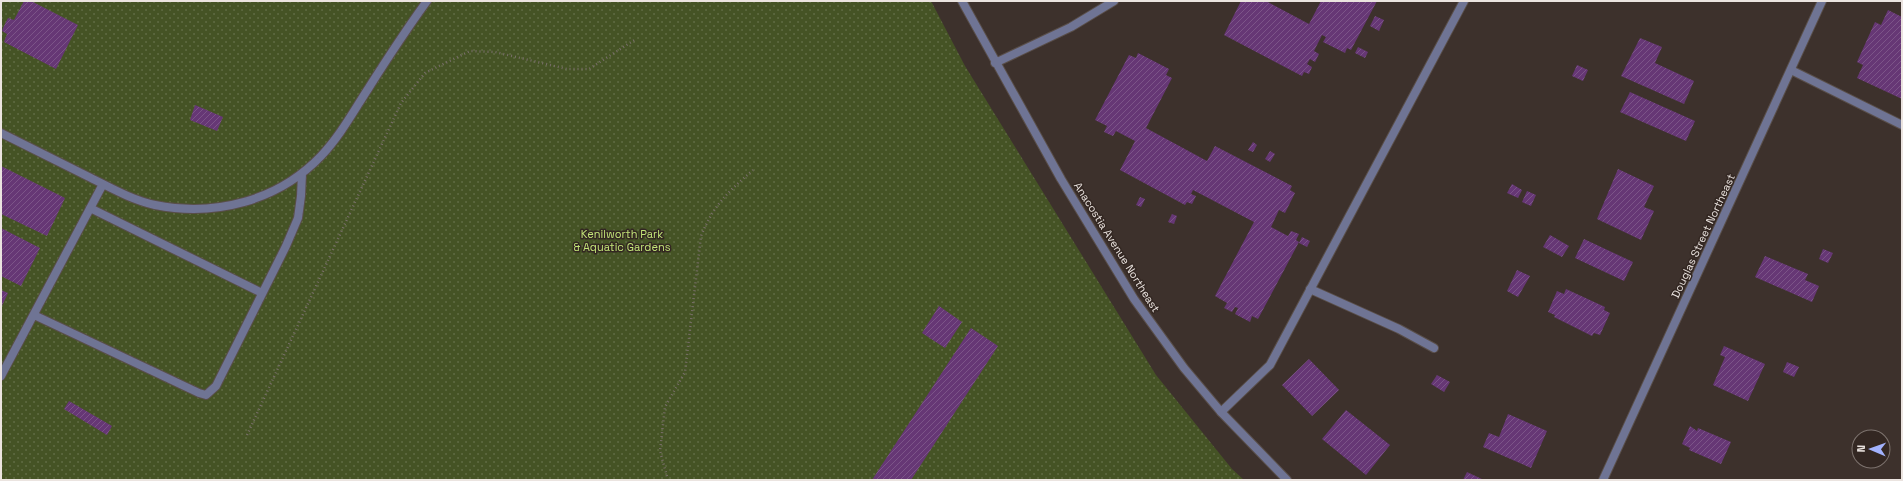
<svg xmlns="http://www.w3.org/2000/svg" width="1903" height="481" viewBox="0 0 1903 481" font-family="'Space Grotesk',sans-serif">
<defs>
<pattern id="park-dots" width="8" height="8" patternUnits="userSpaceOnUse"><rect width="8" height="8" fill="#455325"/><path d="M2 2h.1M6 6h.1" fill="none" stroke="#606c44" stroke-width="1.8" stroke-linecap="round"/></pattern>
<pattern id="building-hatch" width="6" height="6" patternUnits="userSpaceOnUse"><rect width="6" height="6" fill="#663775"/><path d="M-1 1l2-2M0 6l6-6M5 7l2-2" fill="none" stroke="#7c5488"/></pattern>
</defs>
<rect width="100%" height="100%" fill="#3d312c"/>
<!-- park -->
<path fill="url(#park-dots)" d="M1,1H931L965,66L1156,375L1232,469L1244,480H1Z"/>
<!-- building -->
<path fill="url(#building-hatch)" d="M24,1H31L78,25L56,69L4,42L7,34L2,31L3,28L8,18L14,20Z
M1241,1H1266L1309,24L1321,1H1377L1351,50L1347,48L1345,53L1323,42L1326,37L1322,35L1314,51L1319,54L1315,62L1310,59L1307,64L1312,67L1309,74L1304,72L1302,76L1224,35Z
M1888,10L1902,17V99L1857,78L1863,65L1857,62L1875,22L1881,25Z
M1375,16L1384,20L1379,31L1370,26Z
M1640,38L1662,47L1655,63L1694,81L1684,104L1621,76Z
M1358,47L1368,52L1365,58L1355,53Z
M1138,53L1169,69L1166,75L1172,78L1146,128L1207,161L1215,146L1292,186L1290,190L1295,193L1285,213L1279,210L1271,227L1288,236L1291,231L1299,234L1296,240L1299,242L1258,319L1252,316L1250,322L1235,314L1238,308L1235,307L1232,312L1224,308L1227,303L1215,296L1254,222L1193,190L1191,194L1196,196L1192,204L1187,202L1185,205L1120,170L1135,141L1116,131L1113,136L1104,132L1107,126L1095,120L1129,55L1136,58Z
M1577,65L1588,70L1583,81L1572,76Z
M1630,92L1695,121L1686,141L1620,112Z
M195,105L223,117L217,131L190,120Z
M1253,142L1257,145L1253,152L1248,150Z
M1270,151L1275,154L1270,162L1265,159Z
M1,166L65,198L47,236L1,214Z
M1618,169L1654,186L1644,207L1654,211L1641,240L1597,219Z
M1512,184L1522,190L1518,198L1507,193Z
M1527,191L1536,195L1531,206L1522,202Z
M1140,197L1145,199L1141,207L1136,205Z
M1172,214L1177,216L1174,224L1168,222Z
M1,228L40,248L21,286L1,276Z
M1550,235L1569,246L1562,257L1543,247Z
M1302,237L1310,241L1307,247L1299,243Z
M1584,239L1633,262L1624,281L1575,258Z
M1823,249L1833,253L1828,263L1819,259Z
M1765,256L1808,274L1805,280L1819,286L1812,302L1755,277Z
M1517,270L1530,276L1518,297L1507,291Z
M1566,289L1605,307L1604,310L1610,313L1600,335L1594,333L1592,336L1554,317L1555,315L1548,312L1557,291L1564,294Z
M1,290L8,293L1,308Z
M939,306L962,322L945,348L922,333Z
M971,328L998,346L911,480H872Z
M1724,346L1765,364L1748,401L1713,385L1725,357L1720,355Z
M1309,359L1339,390L1312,416L1282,385Z
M1787,362L1799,367L1794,377L1783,372Z
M1437,375L1450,382L1444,392L1431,384Z
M69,401L112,426L107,435L64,409Z
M1346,410L1390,445L1366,475L1322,439Z
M1508,414L1547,431L1531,468L1483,447L1489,433L1499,437Z
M1690,426L1697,431L1698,428L1731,442L1721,464L1689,450L1690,448L1682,444Z
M1467,472L1484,480H1463Z"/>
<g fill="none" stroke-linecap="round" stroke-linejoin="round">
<defs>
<path id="service" d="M1791,70L1902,125
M1,133C31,148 61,163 91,178C111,188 132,200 155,205C215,217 278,201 321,156C340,136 353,112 368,89C387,59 406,30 427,1
M90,208L262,293
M1310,289L1399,329L1434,348
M34,315L199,393L206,395L216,386L286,246L298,218L301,196L302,174
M1,376L103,184
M1221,412L1270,365L1464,1"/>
<path id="minor" d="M962,1L1061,179L1134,299L1184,368L1221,412L1287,480
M995,63L1071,27L1114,1
M1603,480L1822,1"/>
</defs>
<!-- service casing -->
<use href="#service" stroke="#594e49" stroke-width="10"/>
<!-- minor casing -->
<use href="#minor" stroke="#594e49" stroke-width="10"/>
<!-- path -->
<path stroke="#796f6a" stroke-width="2.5" stroke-dasharray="1 3" stroke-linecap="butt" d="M247,435L401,103L425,73L470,51L495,52L567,69H589L636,39
M668,480L660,451L665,407L685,372L701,236C714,204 728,192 753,170"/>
<!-- service -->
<use href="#service" stroke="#6f7494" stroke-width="8"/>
<!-- minor -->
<use href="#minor" stroke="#6f7494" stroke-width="8"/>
</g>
<g text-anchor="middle" stroke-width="3" stroke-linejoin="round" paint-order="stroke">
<!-- park labels -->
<g font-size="11" fill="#c3e578" stroke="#332722">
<text x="622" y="238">Kenilworth Park<tspan x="622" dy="13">&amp; Aquatic Gardens</tspan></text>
</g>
<!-- street labels -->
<g font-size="11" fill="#ebe4e0" stroke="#332722">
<text transform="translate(1703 236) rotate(-65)" y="4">Douglas Street Northeast</text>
<text transform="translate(1117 247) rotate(58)" y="4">Anacostia Avenue Northeast</text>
</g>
</g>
<!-- border -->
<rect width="1903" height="481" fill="none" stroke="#ebe4e0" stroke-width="4"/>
<!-- north arrow -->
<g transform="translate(1871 449) rotate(272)"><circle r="19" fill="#332722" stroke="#7d736e"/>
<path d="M0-3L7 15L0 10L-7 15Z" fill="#a2b2fd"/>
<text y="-6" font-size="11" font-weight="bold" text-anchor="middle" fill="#ebe4e0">N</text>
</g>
</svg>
